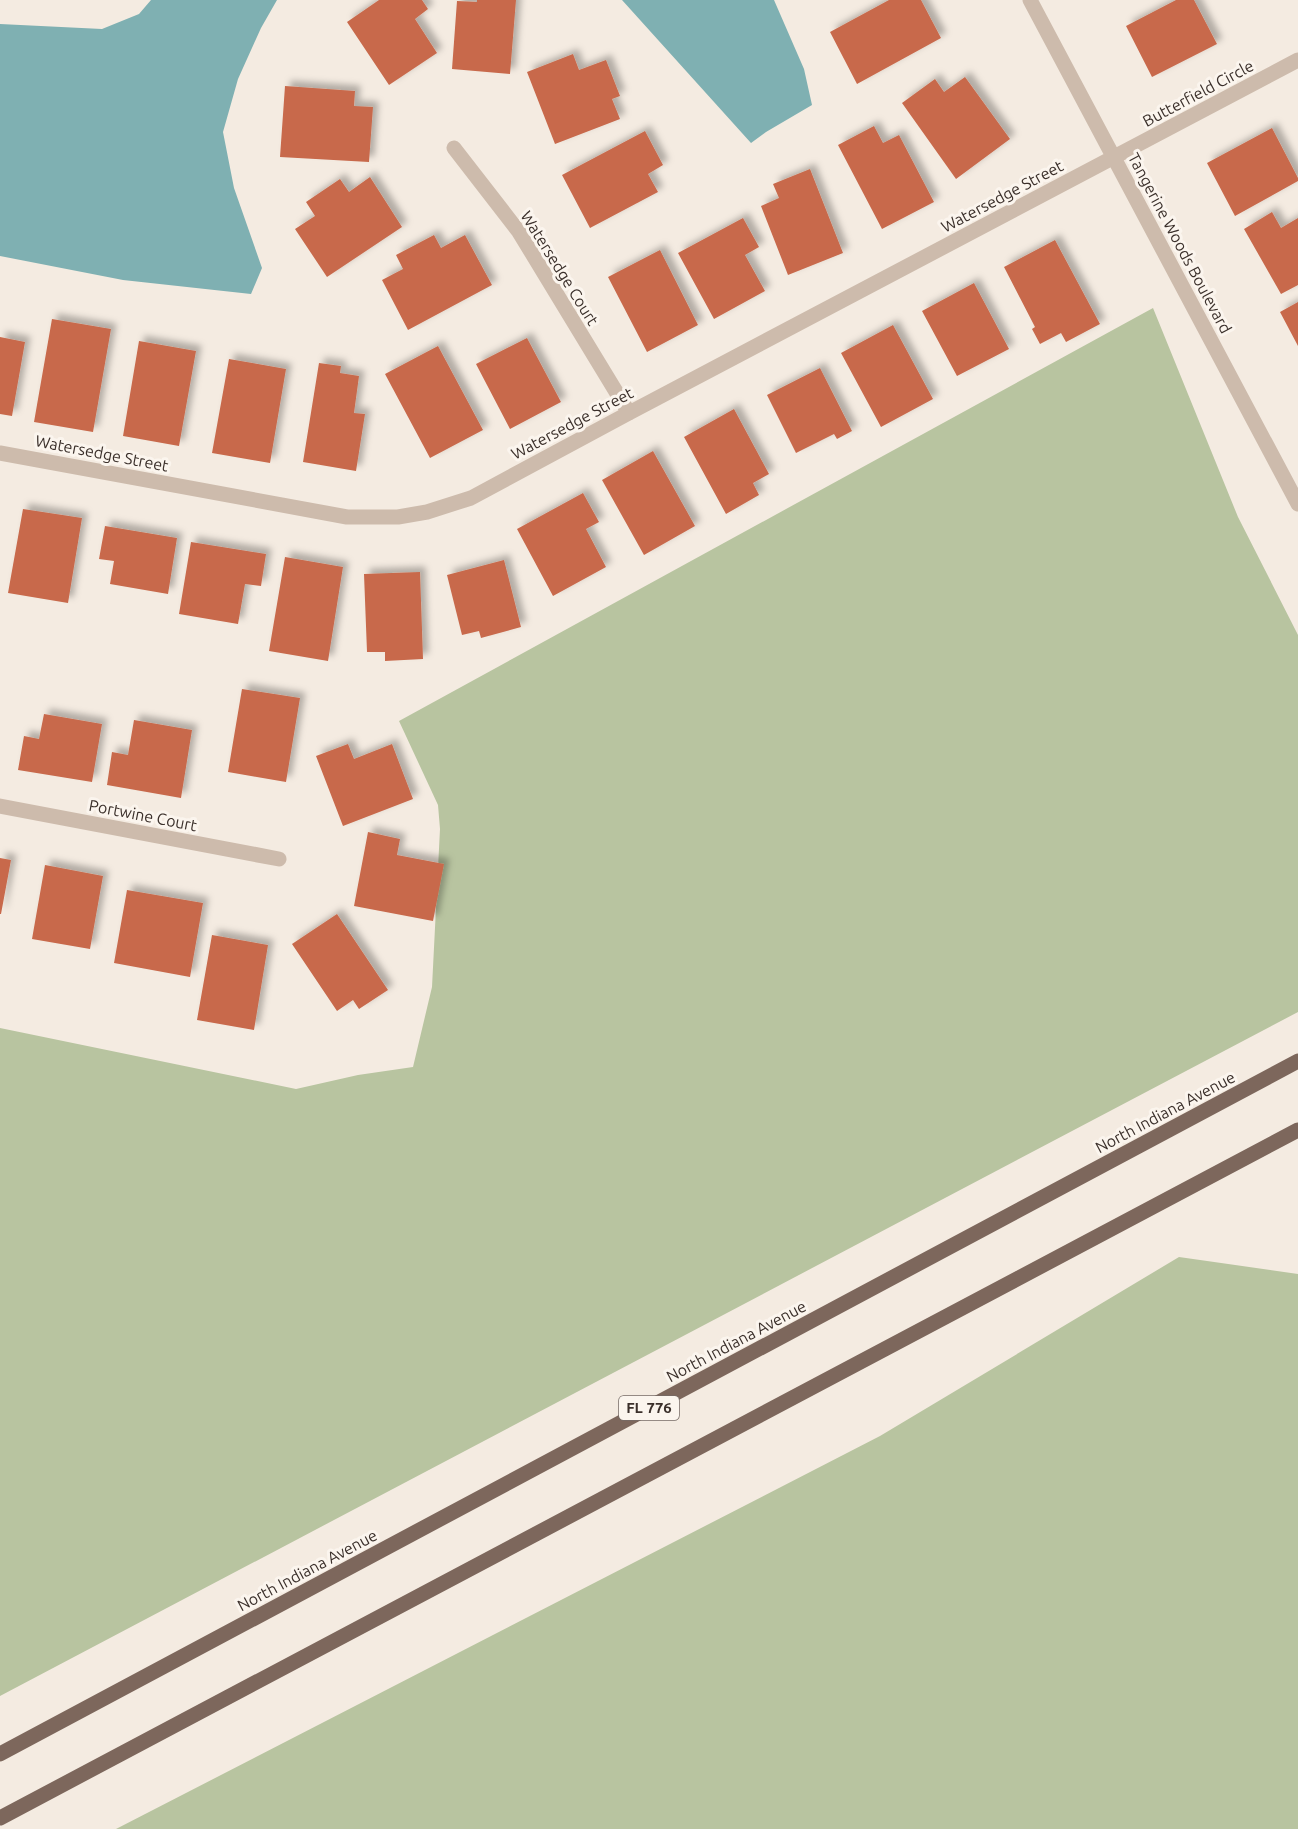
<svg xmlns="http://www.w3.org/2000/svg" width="1298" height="1829" viewBox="0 0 1298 1829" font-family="Ubuntu,sans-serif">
<defs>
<filter id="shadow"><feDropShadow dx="5.5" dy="-5.5" stdDeviation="3" flood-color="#0004"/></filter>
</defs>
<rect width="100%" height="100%" fill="#f4ebe1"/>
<!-- green -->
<path fill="#b8c4a0" d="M1153,308L1238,517L1298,635V1012L0,1696V1028L296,1089L358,1075L413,1067L432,987L440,829L438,805L399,721Z
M1179,1257L1298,1274V1829H116L880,1436Z"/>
<!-- water -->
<path fill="#7fb0b2" d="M151,0H277L261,28L238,79L223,132L234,188L262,268L251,294L123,280L0,256V24L102,29L139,14Z
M622,0H774L804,69L812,105L766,132L751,143Z"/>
<!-- building -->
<path fill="#c8694b" filter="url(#shadow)" d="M379,0H422L428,9L415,19L437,53L389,85L347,22Z
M477,0H516L510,74L452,69L457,1L477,2Z
M889,0H921L941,38L857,84L830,32Z
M1176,0H1194L1217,44L1152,77L1126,26Z
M573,54L579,70L606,60L620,96L612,99L620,119L555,144L527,72Z
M965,77L1010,139L956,179L902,103L935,79L944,92Z
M285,86L355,91L354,106L373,107L369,162L280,157Z
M874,126L883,143L899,135L934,202L882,229L838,145Z
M1272,128L1298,178V181L1235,216L1207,163Z
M645,131L663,165L648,174L658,192L590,228L562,175Z
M810,169L843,253L788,275L761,206L779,198L773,184Z
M370,177L402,227L327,277L295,229L315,216L306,202L340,179L349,192Z
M1272,212L1281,228L1298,218V285L1281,294L1244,229Z
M743,218L759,247L745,255L765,291L714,319L678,253Z
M434,235L441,248L465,235L492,285L408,330L382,280L403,269L396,255Z
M1055,240L1100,324L1066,342L1061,333L1040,344L1032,329L1035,327L1004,267Z
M660,250L698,325L647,352L608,277Z
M974,283L1009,349L957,376L922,311Z
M1298,302V346L1280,312Z
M52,319L111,329L93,432L34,422Z
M893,325L933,399L881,427L841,353Z
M0,337L25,342L12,416L0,414Z
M527,338L561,402L510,429L476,364Z
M139,341L196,351L179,446L123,436Z
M438,346L483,430L430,458L385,374Z
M229,359L286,369L270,463L212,453Z
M319,363L341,366L340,373L359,376L354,413L365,414L356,471L303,462Z
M820,368L852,431L837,439L834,434L796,453L767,395Z
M734,409L769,474L753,483L759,495L726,514L684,437Z
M653,451L695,526L644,555L602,480Z
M583,493L599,522L586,529L606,567L553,596L517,529Z
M23,509L82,518L68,603L8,593Z
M105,526L177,538L168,594L110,584L114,561L99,559Z
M191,542L266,554L261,586L245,584L238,624L179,614Z
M285,557L343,567L328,661L269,651Z
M504,560L521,627L481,638L479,631L462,635L447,575Z
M420,572L423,659L385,661V652H367L364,574Z
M242,689L300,698L286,782L228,772Z
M44,714L102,724L92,782L18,770L24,736L39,739Z
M134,720L192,730L181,798L107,785L112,752L128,755Z
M348,744L354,759L392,744L413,799L343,826L316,756Z
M368,832L400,839L397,855L444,864L433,921L354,906Z
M0,858L11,860L1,914H0Z
M45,865L103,876L90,949L32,939Z
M127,890L203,903L190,977L114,963Z
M337,914L388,990L359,1009L353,1000L337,1011L292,944Z
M212,935L268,945L254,1030L197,1020Z"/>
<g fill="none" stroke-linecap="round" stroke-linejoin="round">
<!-- minor -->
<path stroke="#cdbbac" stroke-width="15" d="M1030,0L1298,504
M454,148L519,232L629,413
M0,453L347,517H398L427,512L471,498L629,413L1298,60
M0,806L279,859"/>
<!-- major -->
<path stroke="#7d675c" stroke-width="15" d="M0,1754L1298,1061
M0,1818L1298,1130"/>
</g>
<g text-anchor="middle" stroke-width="6" stroke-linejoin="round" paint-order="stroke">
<!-- shield labels -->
<rect fill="#fbf5ee" stroke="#756b66" stroke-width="1.5" x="619" y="1396" width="60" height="24" rx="4.5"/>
<g font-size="15" font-weight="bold" fill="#3b302b">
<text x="649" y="1413">FL 776</text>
</g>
<!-- street labels -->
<g font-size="16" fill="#3b302b" stroke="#fbf5ee">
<text transform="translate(1198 93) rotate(-28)" y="6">Butterfield Circle</text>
<text transform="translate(1002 196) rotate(-28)" y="6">Watersedge Street</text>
<text transform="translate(1180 243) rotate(62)" y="6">Tangerine Woods Boulevard</text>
<text transform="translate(560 268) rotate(58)" y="6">Watersedge Court</text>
<text transform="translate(572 423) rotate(-28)" y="6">Watersedge Street</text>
<text transform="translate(102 453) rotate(11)" y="6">Watersedge Street</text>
<text transform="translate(143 815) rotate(11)" y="6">Portwine Court</text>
<text transform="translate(1165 1112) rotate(-28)" y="6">North Indiana Avenue</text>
<text transform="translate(736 1341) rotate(-28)" y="6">North Indiana Avenue</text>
<text transform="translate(307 1570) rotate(-28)" y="6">North Indiana Avenue</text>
</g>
</g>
</svg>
